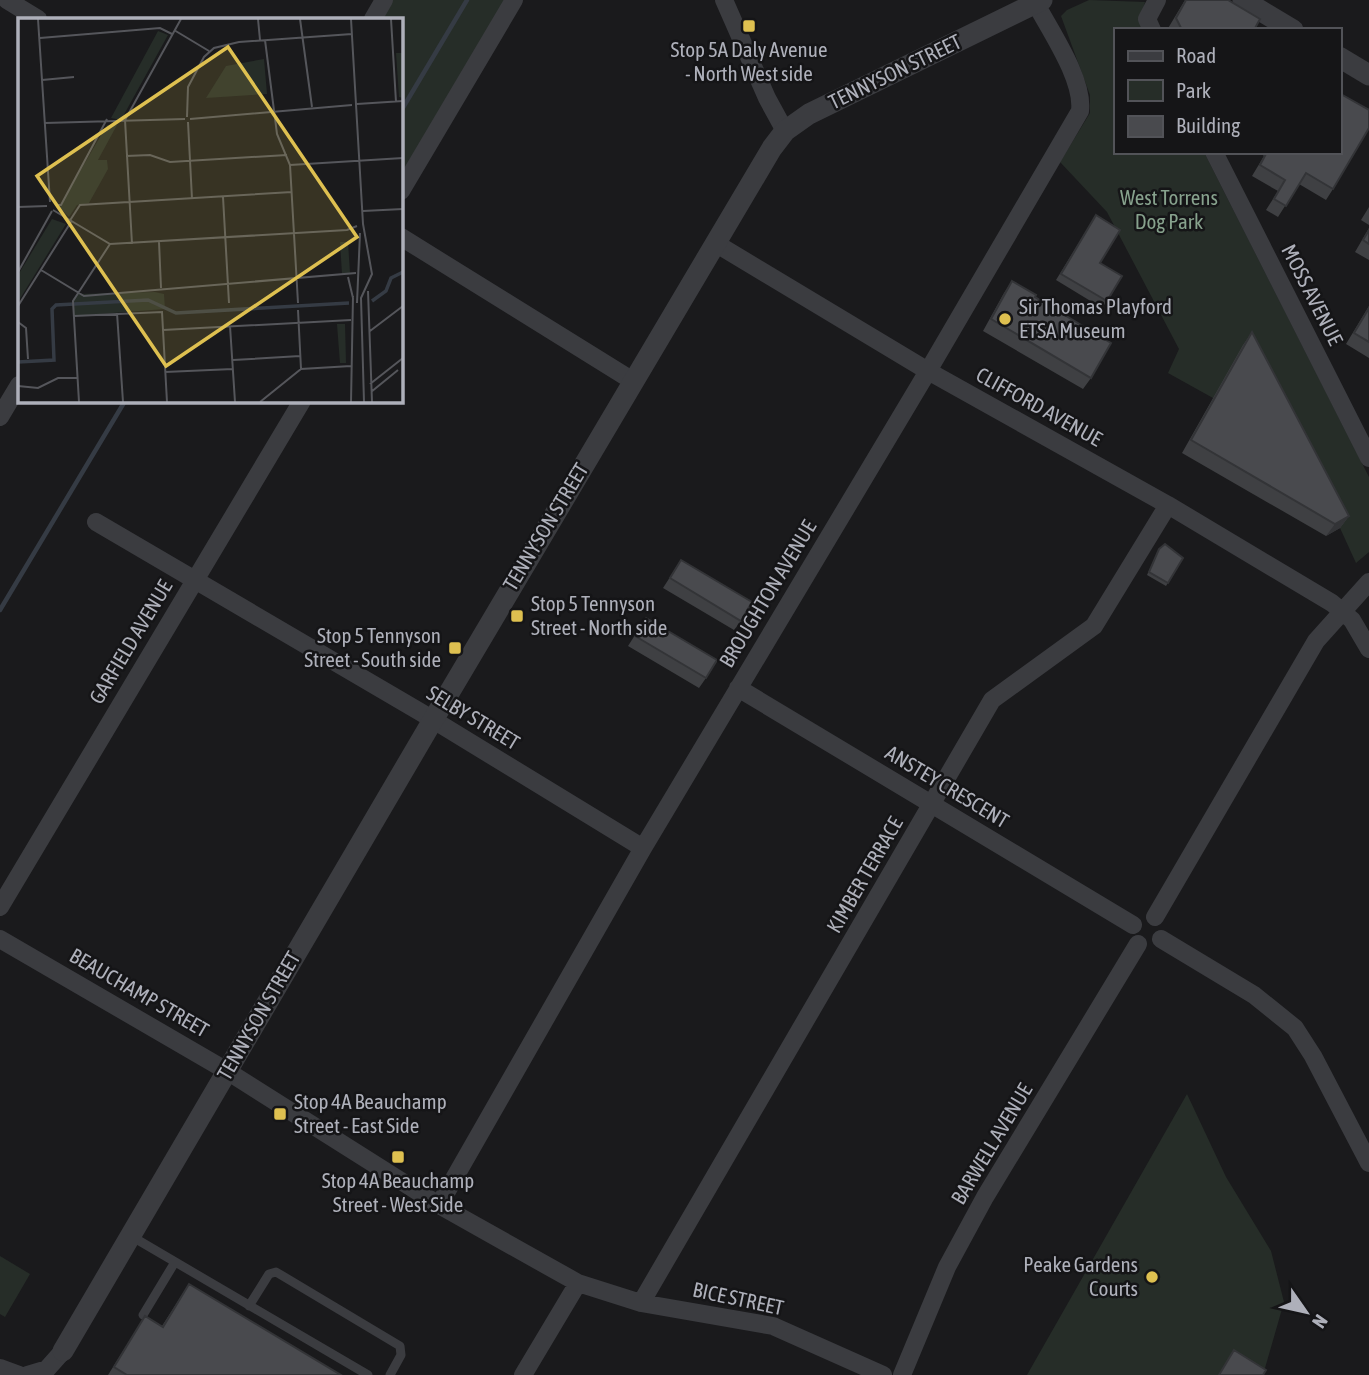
<svg xmlns="http://www.w3.org/2000/svg" width="1369" height="1375" viewBox="0 0 1369 1375" font-family="'Asap Condensed',sans-serif">
<rect width="100%" height="100%" fill="#1a1a1c"/>
<!-- green -->
<path fill="#262d28" d="M385,0H514L401,191V19H374Z
M1089,0L1145,2L1141,17L1143,30H1115V152H1204L1369,477V552L1356,563L1340,528L1213,398L1168,373L1179,349L1107,212L1060,162L1090,113V95L1061,16L1067,10Z
M1187,1094L1226,1177L1271,1251L1284,1302L1263,1375H1027Z
M0,1256L30,1274L5,1317L0,1314Z"/>
<g fill="none" stroke-linecap="round" stroke-linejoin="round">
<!-- stream -->
<path stroke="#353b44" stroke-width="4.5" d="M401,111L467,0
M0,610L125,401"/>
<!-- service -->
<path stroke="#3b3c40" stroke-width="9" d="M131,1236L368,1375
M249,1306L269,1274L276,1272L400,1346L401,1355L390,1375
M143,1315L175,1262"/>
<!-- minor -->
<path stroke="#3b3c40" stroke-width="18" d="M7,0L38,19
M724,0L767,98L785,131
M373,19L384,0
M1152,30L1147,19L1157,0
M1214,152L1369,458
M401,191L514,0
M401,237L633,381
M715,243L928,371L1168,505L1332,603L1352,620L1369,649
M0,417L19,385
M96,522L422,713L643,848
M738,688L1133,925
M0,907L302,401
M1155,917L1316,641L1369,582
M0,939L227,1071L439,1205L578,1283L641,1303L773,1326L883,1375
M1161,939L1254,995L1295,1028L1313,1056L1369,1163
M439,1205L643,848L928,371L1080,111C1084,80 1051,32 1036,4
M641,1303L992,700L1094,626L1168,505
M0,1368L19,1375
M27,1375L47,1369L63,1351
M523,1375L578,1283
M902,1375L947,1267L985,1197L1138,944"/>
<!-- tertiary -->
<path stroke="#3b3c40" stroke-width="21" d="M1243,0L1293,30
M1339,57L1369,75
M63,1351L433,720L772,148L785,131L809,114L1042,0"/>
</g>
<!-- wall -->
<path fill="#3f4043" d="M1185,0H1228L1254,30H1167Z
M1259,152H1339L1333,189L1326,200L1299,184L1278,217L1266,210L1278,191L1252,176L1264,156Z
M1369,207V225L1361,220Z
M1096,215L1100,263L1107,301L1102,308L1056,280Z
M1369,228V260L1355,252Z
M1012,281L1035,297L1091,378L1083,389L983,331L1004,293Z
M1369,306V358L1346,344Z
M1252,332L1349,516L1340,528L1326,536L1182,453L1243,345Z
M1159,549L1183,558L1166,586L1147,575Z
M681,560L741,621L734,630L663,588Z
M646,618L706,678L699,688L628,646Z
M189,1284L341,1375H108L145,1316L162,1326Z"/>
<!-- shaded-wall -->
<path fill="#333437" d="M1349,516L1340,528L1326,536L1335,524Z"/>
<!-- building -->
<path fill="#494a4e" stroke="#333437" stroke-width="2" d="M1186,0H1228L1260,19L1254,30H1182L1176,18Z
M1339,93L1369,110V128L1333,189L1306,173L1286,206L1274,199L1285,180L1260,165L1267,152H1339Z
M1096,215L1120,230L1100,263L1122,276L1107,301L1061,274Z
M1369,230V244L1363,240Z
M1012,281L1036,295L1035,297L1111,343L1091,378L991,319Z
M1369,308V342L1354,333Z
M1252,332L1349,516L1335,524L1191,440Z
M1165,544L1183,558L1168,583L1149,572L1159,549Z
M681,560L752,602L741,621L670,578Z
M646,618L717,660L706,678L635,636Z
M189,1284L341,1375H127L114,1367L145,1316L163,1327Z
M1234,1350L1266,1370L1263,1375H1219Z"/>
<!-- markers -->
<g fill="#dec050" stroke="#151517" stroke-width="2.5">
<rect x="742" y="19" width="14" height="14" rx="3.5"/>
<circle cx="1005" cy="319" r="7"/>
<rect x="510" y="609" width="14" height="14" rx="3.5"/>
<rect x="448" y="641" width="14" height="14" rx="3.5"/>
<rect x="273" y="1107" width="14" height="14" rx="3.5"/>
<rect x="391" y="1150" width="14" height="14" rx="3.5"/>
<circle cx="1152" cy="1277" r="7"/>
</g>
<g text-anchor="middle" stroke-width="5" stroke-linejoin="round" paint-order="stroke">
<!-- poi labels -->
<g font-size="21" fill="#aeb0ba" stroke="#151517" text-anchor="start">
<text x="749" y="57" text-anchor="middle">Stop 5A Daly Avenue<tspan x="749" dy="24">- North West side</tspan></text>
<text x="1019" y="314">Sir Thomas Playford<tspan x="1019" dy="24">ETSA Museum</tspan></text>
<text x="531" y="611">Stop 5 Tennyson<tspan x="531" dy="24">Street - North side</tspan></text>
<text x="441" y="643" text-anchor="end">Stop 5 Tennyson<tspan x="441" dy="24">Street - South side</tspan></text>
<text x="294" y="1109">Stop 4A Beauchamp<tspan x="294" dy="24">Street - East Side</tspan></text>
<text x="398" y="1188" text-anchor="middle">Stop 4A Beauchamp<tspan x="398" dy="24">Street - West Side</tspan></text>
<text x="1138" y="1272" text-anchor="end">Peake Gardens<tspan x="1138" dy="24">Courts</tspan></text>
</g>
<!-- street labels -->
<g font-size="21" fill="#aeb0ba" stroke="#151517">
<text transform="translate(895 72) rotate(-26)" y="7">TENNYSON STREET</text>
<text transform="translate(1312 295) rotate(63)" y="7">MOSS AVENUE</text>
<text transform="translate(1039 407) rotate(29)" y="7">CLIFFORD AVENUE</text>
<text transform="translate(546 527) rotate(-59)" y="7">TENNYSON STREET</text>
<text transform="translate(768 594) rotate(-59)" y="7">BROUGHTON AVENUE</text>
<text transform="translate(131 642) rotate(-59)" y="7">GARFIELD AVENUE</text>
<text transform="translate(473 718) rotate(31)" y="7">SELBY STREET</text>
<text transform="translate(947 787) rotate(31)" y="7">ANSTEY CRESCENT</text>
<text transform="translate(865 875) rotate(-60)" y="7">KIMBER TERRACE</text>
<text transform="translate(139 993) rotate(30)" y="7">BEAUCHAMP STREET</text>
<text transform="translate(259 1016) rotate(-60)" y="7">TENNYSON STREET</text>
<text transform="translate(992 1144) rotate(-59)" y="7">BARWELL AVENUE</text>
<text transform="translate(738 1299) rotate(12)" y="7">BICE STREET</text>
</g>
<!-- park labels -->
<g font-size="21" fill="#87a28d" stroke="#151517">
<text x="1169" y="205">West Torrens<tspan x="1169" dy="24">Dog Park</tspan></text>
</g>
</g>
<!-- overview -->
<g transform="translate(18 18)">
<rect width="385" height="385" fill="#1a1a1c"/>
<path d="M140,13L150,17L103,102L93,100ZM378,35H385V80L381,79ZM246,41L249,76L188,80L208,48ZM89,107H99L80,142H89L90,151L71,185L59,187L51,199L41,189ZM34,201L48,206L0,284V257ZM322,224H330L332,255L324,256ZM137,274L146,276L147,291L56,298L55,281L60,276ZM319,306H327L328,345H322Z" fill="#262d28"/>
<path fill="none" stroke="#353b44" stroke-width="3.5" d="M354,283L368,273L373,260L385,254M0,344L36,342L34,291L38,287L130,282L158,295L331,285"/>
<path fill="none" stroke="#55565b" stroke-width="2" d="M20,1L32,184M240,1L242,22M282,1L294,89M333,1L345,206L354,256L343,280L346,384M373,1L378,84M156,12L191,33M22,20L142,10L154,16M247,22L259,116L272,147L280,285M24,62L56,59M339,86L385,83M169,99L170,69L186,39L196,30L221,24L334,16M172,101L334,87M170,104L174,181M27,105L167,101M108,138L132,137L152,144L269,137M272,147L385,140M205,179L211,285M37,187H43L89,101M0,189L29,188M35,192L92,226L329,212L339,208M345,193L385,191M51,204L62,187L274,174M141,224L143,270M114,226L107,102L163,1M23,252L66,278L338,255M0,254L34,193M330,259L335,280M350,273L354,384M339,285L342,215M0,288L53,204M280,292L283,351M99,295L105,384M56,298L144,294L149,384M0,304L8,310L10,341M212,308L217,384M145,312L333,302M352,313L385,288M215,342L282,338M147,354L215,351M352,366L385,340M0,368L20,370L40,360H59M353,374L380,352M61,384L55,283L92,226M242,384L283,351L333,348M333,384L335,278"/>
<path fill="#dec050" fill-opacity="0.15" stroke="#dec050" stroke-width="3.5" d="M210,29L339,219L148,348L19,158Z"/>
<rect width="385" height="385" fill="none" stroke="#aeb0ba" stroke-width="3.5"/>
</g>
<!-- legend -->
<rect x="1114" y="28" width="228" height="126" fill="#151517" stroke="#525358" stroke-width="2"/>
<rect x="1128" y="51" width="35" height="10" fill="#3b3c40" stroke="#525358" stroke-width="2"/>
<text x="1176" y="63" font-size="21" fill="#aeb0ba">Road</text>
<rect x="1128" y="80" width="35" height="21" fill="#262d28" stroke="#525358" stroke-width="2"/>
<text x="1176" y="98" font-size="21" fill="#aeb0ba">Park</text>
<rect x="1128" y="116" width="35" height="21" fill="#494a4e" stroke="#525358" stroke-width="2"/>
<text x="1176" y="133" font-size="21" fill="#aeb0ba">Building</text>
<!-- north arrow -->
<g transform="translate(1306 1312) rotate(124)" stroke="#151517" stroke-width="5" paint-order="stroke">
<path d="M0-5L12 26L0 18L-12 26Z" fill="#aeb0ba"/>
<text y="-10" font-size="19" font-weight="bold" text-anchor="middle" fill="#aeb0ba">N</text>
</g>
</svg>
